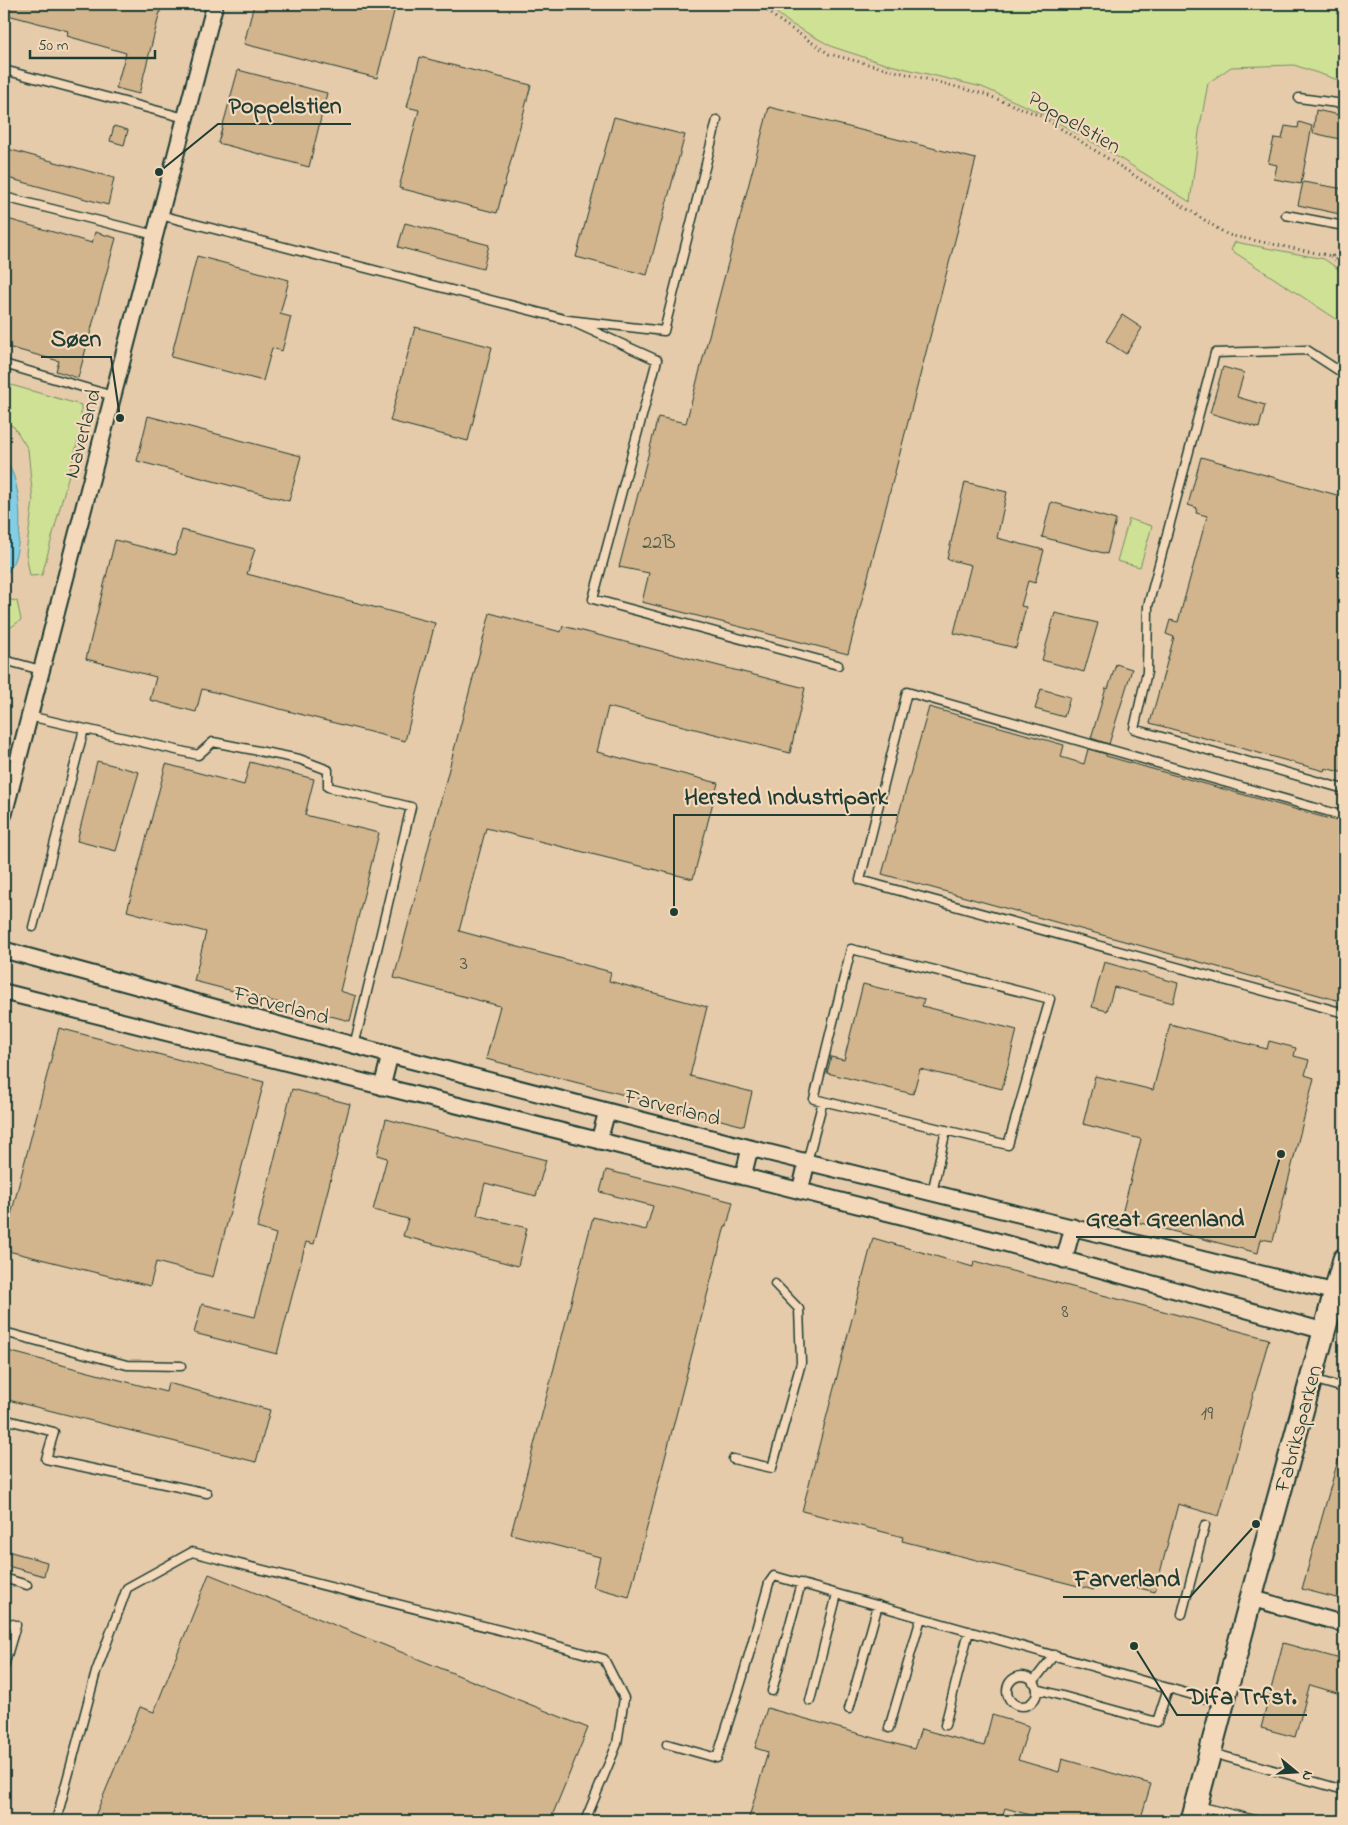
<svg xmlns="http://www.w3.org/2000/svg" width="1348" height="1825" viewBox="0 0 1348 1825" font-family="'Indie Flower',sans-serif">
<rect width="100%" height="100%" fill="#f3d9ba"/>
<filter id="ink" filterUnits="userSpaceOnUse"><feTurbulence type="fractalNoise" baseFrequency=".02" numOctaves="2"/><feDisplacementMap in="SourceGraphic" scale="10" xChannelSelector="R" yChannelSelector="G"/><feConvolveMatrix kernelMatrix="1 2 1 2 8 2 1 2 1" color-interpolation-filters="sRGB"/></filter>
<g filter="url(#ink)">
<!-- built -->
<path fill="#e5cbaa" d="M4,4H1344V1821H4Z"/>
<!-- green -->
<path fill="#cfe195" stroke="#778f64" d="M765,4H1344V82L1294,65L1231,67L1208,83L1199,132L1190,202L1108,151L1041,113L982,87L882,63L833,47L791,24Z
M1235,242L1324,259L1344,273V324L1231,250Z
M4,383L81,405V429L42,575L30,576L26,553L33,501L28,449L14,427L4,422Z
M1129,519L1152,526L1140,567L1117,561Z
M4,599L17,601L21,620L4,632Z"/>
<!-- water -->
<path fill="#83cee4" stroke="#5b949e" d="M4,456C7,462 10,468 13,474C22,498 25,558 4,576Z"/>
<!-- building -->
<path fill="#d2b48d" stroke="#1f3d34" d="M4,4H162L139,94L116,88L126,53L67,36L68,31L4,14Z
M254,4H396L377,78L244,44Z
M420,57L531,85L497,213L399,188L419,110L407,107Z
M238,70L327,93L309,167L218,143Z
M769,107L976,159L848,654L642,602L649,573L619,567L658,417L686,423Z
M1316,110L1344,116V140L1313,133Z
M614,117L685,135L647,275L576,257Z
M1299,122L1312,126L1301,184L1274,179L1277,165L1268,163L1274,138L1282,139L1285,126L1298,128Z
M114,126L128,130L124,145L110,141Z
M4,148L114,178L108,205L4,177Z
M1303,182L1344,189V215L1298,205Z
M4,218L92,243L95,232L116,238L78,378L56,371L59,361L4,346Z
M405,223L489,245L483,269L398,247Z
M197,256L289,280L280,314L291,317L282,351L272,348L263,381L171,357Z
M1122,315L1142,328L1126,354L1106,341Z
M415,327L492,347L468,441L390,421Z
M1223,367L1244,373L1237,397L1265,405L1259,428L1210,413Z
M148,416L301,456L289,501L137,461Z
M1201,457L1344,497V773L1325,768L1324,771L1150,723L1174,637L1166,634L1170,620L1178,622L1207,516L1196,513L1197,508L1188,505Z
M965,482L1007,492L997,538L1044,550L1035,583L1028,581L1021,606L1026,607L1016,648L954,633L971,565L947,559Z
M1051,502L1116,520L1107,554L1042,537Z
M182,530L255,549L247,574L435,623L405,741L202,689L196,712L150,700L156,677L86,659L115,540L175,555Z
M490,613L561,632L563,626L805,688L790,753L608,707L597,752L718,783L693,879L486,828L459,931L611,972L609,981L707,1007L690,1076L752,1092L744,1126L486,1059L500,1006L394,978Z
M1055,613L1098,623L1084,672L1042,660Z
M1116,664L1132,669L1109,744L1091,738L1106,688L1108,689Z
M1041,689L1070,697L1064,717L1035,709Z
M929,707L1064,745L1061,757L1084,764L1088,749L1106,754V756L1344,823V1002L882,874Z
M97,761L139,772L116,851L77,841Z
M250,762L314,779L305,815L379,833L340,991L356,996L350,1021L194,981L206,932L127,911L166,764L244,785Z
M1104,962L1178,983L1173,1003L1114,987L1107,1011L1092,1007Z
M863,984L924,999L922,1006L1017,1030L1002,1089L920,1069L913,1094L827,1073L831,1057L844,1060Z
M1170,1024L1267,1049L1269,1041L1296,1048L1294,1056L1309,1060L1305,1075L1314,1078L1273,1241L1261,1239L1258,1253L1121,1218L1141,1139L1083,1124L1095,1076L1153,1090Z
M59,1028L264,1082L213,1277L156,1262L150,1286L4,1250V1221L9,1223Z
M292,1089L350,1104L314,1244L306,1242L277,1354L194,1333L202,1304L255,1317L276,1234L257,1228Z
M386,1119L546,1160L536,1196L485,1183L477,1215L527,1228L518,1266L403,1236L408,1219L373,1210L387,1158L377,1155Z
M606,1170L733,1202L727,1226H725L629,1597L593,1587L600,1557L511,1534L593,1217L646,1230L653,1206L600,1192Z
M873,1238L973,1267L974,1261L1269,1339L1219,1516L1178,1504L1155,1592L1097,1577L1094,1590L902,1541L903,1537L802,1511Z
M4,1350L166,1392L168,1383L270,1410L256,1462L4,1399Z
M1340,1453L1344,1454V1600L1302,1589Z
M4,1550L47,1562L44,1576L4,1565Z
M209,1574L588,1728L550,1821H93L140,1707L154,1712Z
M1283,1643L1344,1660V1695L1310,1685L1295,1737L1261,1728Z
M767,1708L914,1749L921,1729L984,1746L992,1715L1029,1726L1018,1760L1059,1772L1062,1759L1151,1784L1140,1821H1051L1005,1808L1001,1821H748L768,1752L755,1748Z"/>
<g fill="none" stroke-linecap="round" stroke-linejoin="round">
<defs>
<path id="lane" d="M4,70L185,118
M1299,98L1344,104
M4,197L155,235
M160,215L568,320L664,331L717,120
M1286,215L1344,226
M575,323L657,360L593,599L838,665
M4,364L113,396
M1344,374L1307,350L1215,353L1148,606L1147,672L1134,729L1344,789
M4,660L41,670
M29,716L198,755L213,742L299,759L328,770V787L411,807L354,1046
M1344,816L907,692L860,880L1344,1013
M33,927L84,729
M851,949L1050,999L1008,1145L814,1099Z
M807,1162L823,1101
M932,1193L946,1130
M4,1332L127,1365L181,1366
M1312,1379L1344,1388
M4,1419L54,1432L46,1459L207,1493
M733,1459L772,1468L801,1363L799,1309L775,1284
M4,1578L27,1585
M1182,1614L1205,1525
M4,1622L16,1625L4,1666
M1007 1691a15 15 0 1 1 30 0a15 15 0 1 1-30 0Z
M1033,1682L1054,1655
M1037,1689L1157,1722L1168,1688
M772,1691L801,1583
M810,1701L837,1594
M849,1709L878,1605
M945,1725L969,1631
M889,1728L921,1618
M667,1744L717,1758L743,1676L769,1583L774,1576L1221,1703
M1212,1753L1344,1790
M1198,1806L1259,1821
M56,1821L96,1672L127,1588L192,1552L519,1635L604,1659L624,1698L617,1744L585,1821
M1262,1821H1278"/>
<path id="street" d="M4,814L215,4
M4,950L390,1055L750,1148L1335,1292
M4,992L953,1229L1324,1331
M382,1087L390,1055
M599,1141L607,1111
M743,1177L750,1148
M800,1191L807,1162
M1064,1260L1073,1227
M1251,1598L1344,1624"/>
<path id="secondary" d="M1192,1821L1251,1598L1344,1259"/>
</defs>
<!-- lane casing -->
<use href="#lane" stroke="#1f3d34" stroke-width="11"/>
<!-- street casing -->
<use href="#street" stroke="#1f3d34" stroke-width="19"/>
<!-- secondary casing -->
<use href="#secondary" stroke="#1f3d34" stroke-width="25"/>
<!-- path -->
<path stroke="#1f3d34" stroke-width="3" stroke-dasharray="1 4" stroke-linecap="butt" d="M760,4L777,19L829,54L984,94L1041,116L1228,235L1331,256H1344
M1331,256L1344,266"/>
<!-- lane -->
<use href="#lane" stroke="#f3d9ba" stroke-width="8"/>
<!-- street -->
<use href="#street" stroke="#f3d9ba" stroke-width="15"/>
<!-- secondary -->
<use href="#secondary" stroke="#f3d9ba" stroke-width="21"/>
</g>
</g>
<g text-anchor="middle" stroke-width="4.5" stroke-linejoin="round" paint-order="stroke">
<!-- number labels -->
<g font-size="20" fill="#4c5b4a">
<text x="659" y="548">22B</text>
<text x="464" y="969">3</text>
<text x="1065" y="1317">8</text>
<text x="1207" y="1419">19</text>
</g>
<!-- street labels -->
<g font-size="22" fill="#1f3d34" stroke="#f3d9ba">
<text transform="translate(1075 121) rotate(30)" y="8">Poppelstien</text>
<text transform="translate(81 433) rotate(-75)" y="8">Naverland</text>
<text transform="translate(282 1004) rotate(15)" y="8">Farverland</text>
<text transform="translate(673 1106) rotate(14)" y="8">Farverland</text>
<text transform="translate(1297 1428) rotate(-75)" y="8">Fabriksparken</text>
</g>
</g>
<!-- callouts -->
<path fill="none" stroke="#1f3d34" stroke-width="2" d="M159 172L218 124H351M120 418L111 357H41M674 912L674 815H897M1281 1154L1255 1237H1076M1256 1524L1190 1597H1063M1134 1646L1177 1715H1307"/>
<g fill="#1f3d34" stroke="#f3d9ba" stroke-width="2">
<circle cx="159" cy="172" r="5"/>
<circle cx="120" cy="418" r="5"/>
<circle cx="674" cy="912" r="5"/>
<circle cx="1281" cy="1154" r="5"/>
<circle cx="1256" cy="1524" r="5"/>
<circle cx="1134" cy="1646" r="5"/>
</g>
<g font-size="24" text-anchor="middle" font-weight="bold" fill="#1f3d34" stroke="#f3d9ba" stroke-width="4.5" stroke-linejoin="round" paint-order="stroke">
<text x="285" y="113">Poppelstien</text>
<text x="76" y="346">Søen</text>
<text x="786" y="804">Hersted Industripark</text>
<text x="1165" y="1226">Great Greenland</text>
<text x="1127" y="1586">Farverland</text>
<text x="1242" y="1704">Difa Trfst.</text>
</g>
<!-- margin -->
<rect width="1348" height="1825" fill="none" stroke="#f3d9ba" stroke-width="20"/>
<rect x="10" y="10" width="1328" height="1805" fill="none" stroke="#1f3d34" stroke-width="2" filter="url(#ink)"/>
<!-- north arrow -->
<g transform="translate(1296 1772) rotate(108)" stroke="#f3d9ba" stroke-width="4" paint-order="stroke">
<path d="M0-4L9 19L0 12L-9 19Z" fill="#1f3d34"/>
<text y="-8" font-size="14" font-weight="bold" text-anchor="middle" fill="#1f3d34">N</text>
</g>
<!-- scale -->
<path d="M30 50v8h125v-8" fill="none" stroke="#1f3d34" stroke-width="2.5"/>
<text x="38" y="50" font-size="15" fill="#1f3d34" stroke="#f3d9ba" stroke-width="4" paint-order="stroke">50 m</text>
</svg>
